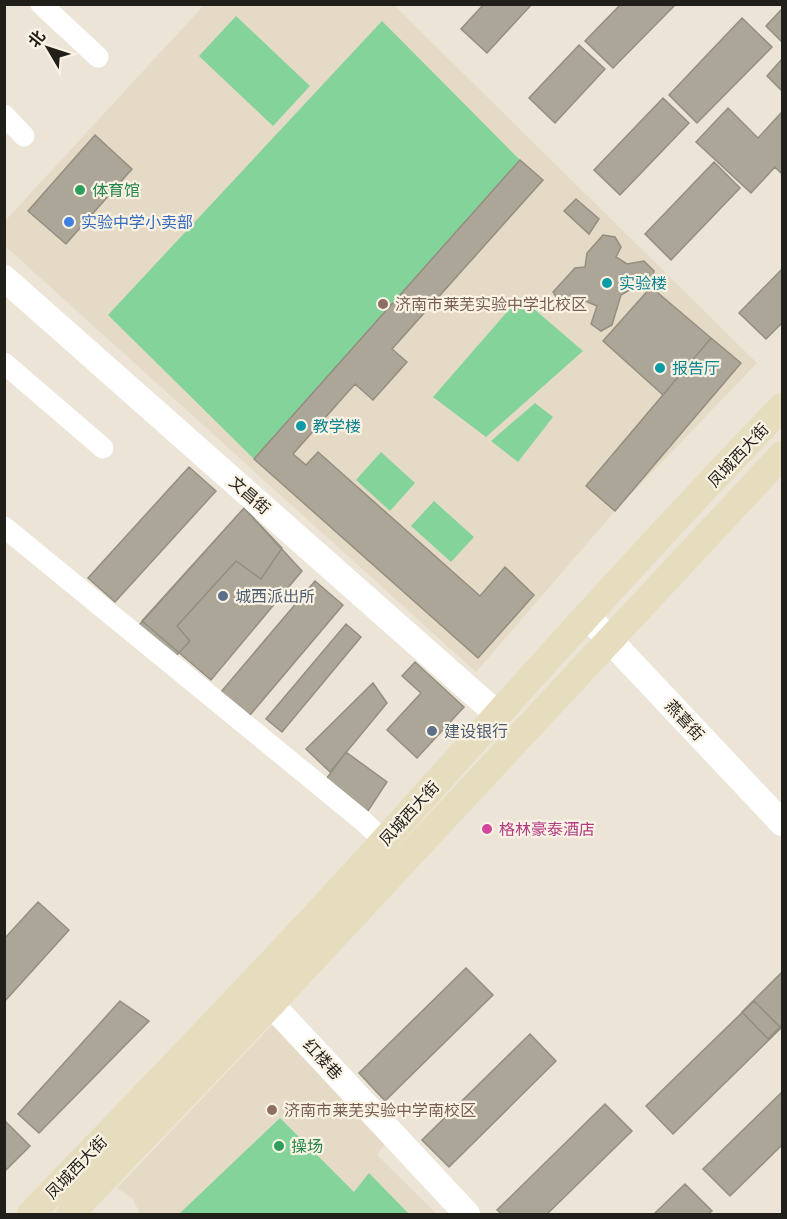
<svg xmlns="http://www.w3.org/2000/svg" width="787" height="1219" viewBox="0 0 787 1219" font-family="'PT Sans','Noto Sans SC',sans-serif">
<rect width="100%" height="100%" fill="#ece5d7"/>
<!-- built -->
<path fill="#e5dac5" d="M204,5H394L757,363L615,511L476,672L5,246V221Z
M272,1025L385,1144L377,1155L437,1214H140L133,1199L117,1188Z"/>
<!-- green -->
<path fill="#84d39b" d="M236,16L310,86L273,126L199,56Z
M382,21L520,160L254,459L108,315Z
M520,297L583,351L486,437L433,397Z
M535,403L553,417L518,462L491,441Z
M381,452L415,483L390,511L356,480Z
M434,501L474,537L451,562L411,526Z
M280,1118L354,1192L369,1173L409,1214H179Z"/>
<!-- building -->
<path fill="#aca699" stroke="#948e81" stroke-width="1.5" d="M484,4H532L487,53L461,29Z
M621,4H676L613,68L585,41Z
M782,9V42L766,26Z
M742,18L772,47L697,123L669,95Z
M579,45L605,69L555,123L529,98Z
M782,59V91L767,76Z
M663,98L689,123L620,195L594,170Z
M728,108L758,138L782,112V174L775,167L751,193L696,142Z
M95,135L132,169L66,244L28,211Z
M520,160L543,180L392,349L407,362L373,400L355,384L293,454L306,465L318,452L480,596L505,567L534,595L478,658L254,459Z
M714,162L740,188L671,260L645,234Z
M576,199L599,219L589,234L564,211Z
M603,235L615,237L621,247L616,257L627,264L644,261L654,271L651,287L636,286L621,295L612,325L601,331L591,324L597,306L583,300L562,305L553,292L575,268L585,267L587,253Z
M782,269V323L766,339L739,313Z
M651,287L711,338L663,395L603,341Z
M711,338L741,363L615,511L586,486Z
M189,467L216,491L115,602L88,578Z
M244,508L282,548L261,579L236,561L177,626L190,641L170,662L133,632Z
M244,508L302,571L211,680L142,621Z
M315,581L343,605L250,715L215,699Z
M346,624L361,637L282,732L266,719Z
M415,662L464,707L417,758L387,730L421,693L402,676Z
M373,683L387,703L330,772L306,749Z
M346,752L387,782L362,820L321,786Z
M38,902L69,930L4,1002V939Z
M466,968L493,995L385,1101L359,1073Z
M782,972V1025L768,1039L742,1012Z
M120,1001L149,1021L39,1133L18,1114Z
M754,1001L781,1028L673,1134L646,1106Z
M530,1034L556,1061L449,1167L422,1140Z
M782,1092V1145L730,1196L703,1169Z
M605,1104L632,1131L547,1214H502L497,1210Z
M6,1122L30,1146L4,1172V1123Z
M685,1184L712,1211L708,1214H654Z"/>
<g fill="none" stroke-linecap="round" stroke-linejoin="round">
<!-- minor -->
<path stroke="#fff" stroke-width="21" d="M41,4L98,57
M4,115L24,136
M4,363L103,448
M4,527L362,820L384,841"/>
<!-- tertiary -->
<path stroke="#fff" stroke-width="26" d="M4,278L496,713
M587,616L782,823
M258,990L467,1214"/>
<!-- secondary -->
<path stroke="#e6ddbf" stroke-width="28" d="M31,1214C150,1090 270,967 385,840C516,694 646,548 782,407
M70,1214L271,1004L782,455"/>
</g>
<!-- markers -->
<g fill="#2e9e5b" stroke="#faf3e4" stroke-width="2">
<circle cx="80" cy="190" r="6"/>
<circle cx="279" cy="1146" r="6"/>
</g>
<circle fill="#3f7fe0" stroke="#faf3e4" stroke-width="2" cx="69" cy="222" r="6"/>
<g fill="#0f9aa8" stroke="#faf3e4" stroke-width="2">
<circle cx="607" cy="283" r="6"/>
<circle cx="660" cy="368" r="6"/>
<circle cx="301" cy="426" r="6"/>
</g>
<g fill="#8d6e63" stroke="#faf3e4" stroke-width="2">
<circle cx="383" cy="304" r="6"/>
<circle cx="272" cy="1110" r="6"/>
</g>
<g fill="#5c6f8a" stroke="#faf3e4" stroke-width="2">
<circle cx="223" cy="596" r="6"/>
<circle cx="432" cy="731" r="6"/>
</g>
<circle fill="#d1479c" stroke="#faf3e4" stroke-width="2" cx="487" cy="829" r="6"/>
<g text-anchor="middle" stroke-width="4.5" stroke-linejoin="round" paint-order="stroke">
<!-- leisure labels -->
<g font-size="16" fill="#27864d" stroke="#faf3e4" text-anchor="start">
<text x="92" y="196">体育馆</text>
<text x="291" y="1152">操场</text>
</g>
<!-- shop labels -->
<g font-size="16" fill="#366cbe" stroke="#faf3e4" text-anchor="start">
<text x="81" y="228">实验中学小卖部</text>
</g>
<!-- culture labels -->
<g font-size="16" fill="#0d838f" stroke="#faf3e4" text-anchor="start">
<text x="619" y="289">实验楼</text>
<text x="672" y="374">报告厅</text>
<text x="313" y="432">教学楼</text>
</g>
<!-- education labels -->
<g font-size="16" fill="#785e54" stroke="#faf3e4" text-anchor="start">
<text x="395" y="310">济南市莱芜实验中学北校区</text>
<text x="284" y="1116">济南市莱芜实验中学南校区</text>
</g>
<!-- street labels -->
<g font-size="16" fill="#211f1a" stroke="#faf3e4">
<text transform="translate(738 455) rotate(-47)" y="6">凤城西大街</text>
<text transform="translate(250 495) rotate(41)" y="6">文昌街</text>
<text transform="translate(685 720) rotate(47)" y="6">燕喜街</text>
<text transform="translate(409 813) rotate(-48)" y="6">凤城西大街</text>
<text transform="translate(323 1059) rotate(47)" y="6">红楼巷</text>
<text transform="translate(76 1167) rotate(-46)" y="6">凤城西大街</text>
</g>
<!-- service labels -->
<g font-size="16" fill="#4e5e75" stroke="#faf3e4" text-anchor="start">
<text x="235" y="602">城西派出所</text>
<text x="444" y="737">建设银行</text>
</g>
<!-- hotel labels -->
<g font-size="16" fill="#b23c85" stroke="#faf3e4" text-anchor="start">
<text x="499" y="835">格林豪泰酒店</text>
</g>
</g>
<!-- border -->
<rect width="787" height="1219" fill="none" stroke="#211f1a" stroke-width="12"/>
<!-- north arrow -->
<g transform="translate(48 48) rotate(309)" stroke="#faf3e4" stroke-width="4.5" paint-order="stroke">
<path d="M0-4.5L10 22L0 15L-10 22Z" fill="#211f1a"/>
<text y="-9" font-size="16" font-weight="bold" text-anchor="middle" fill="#211f1a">北</text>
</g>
</svg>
